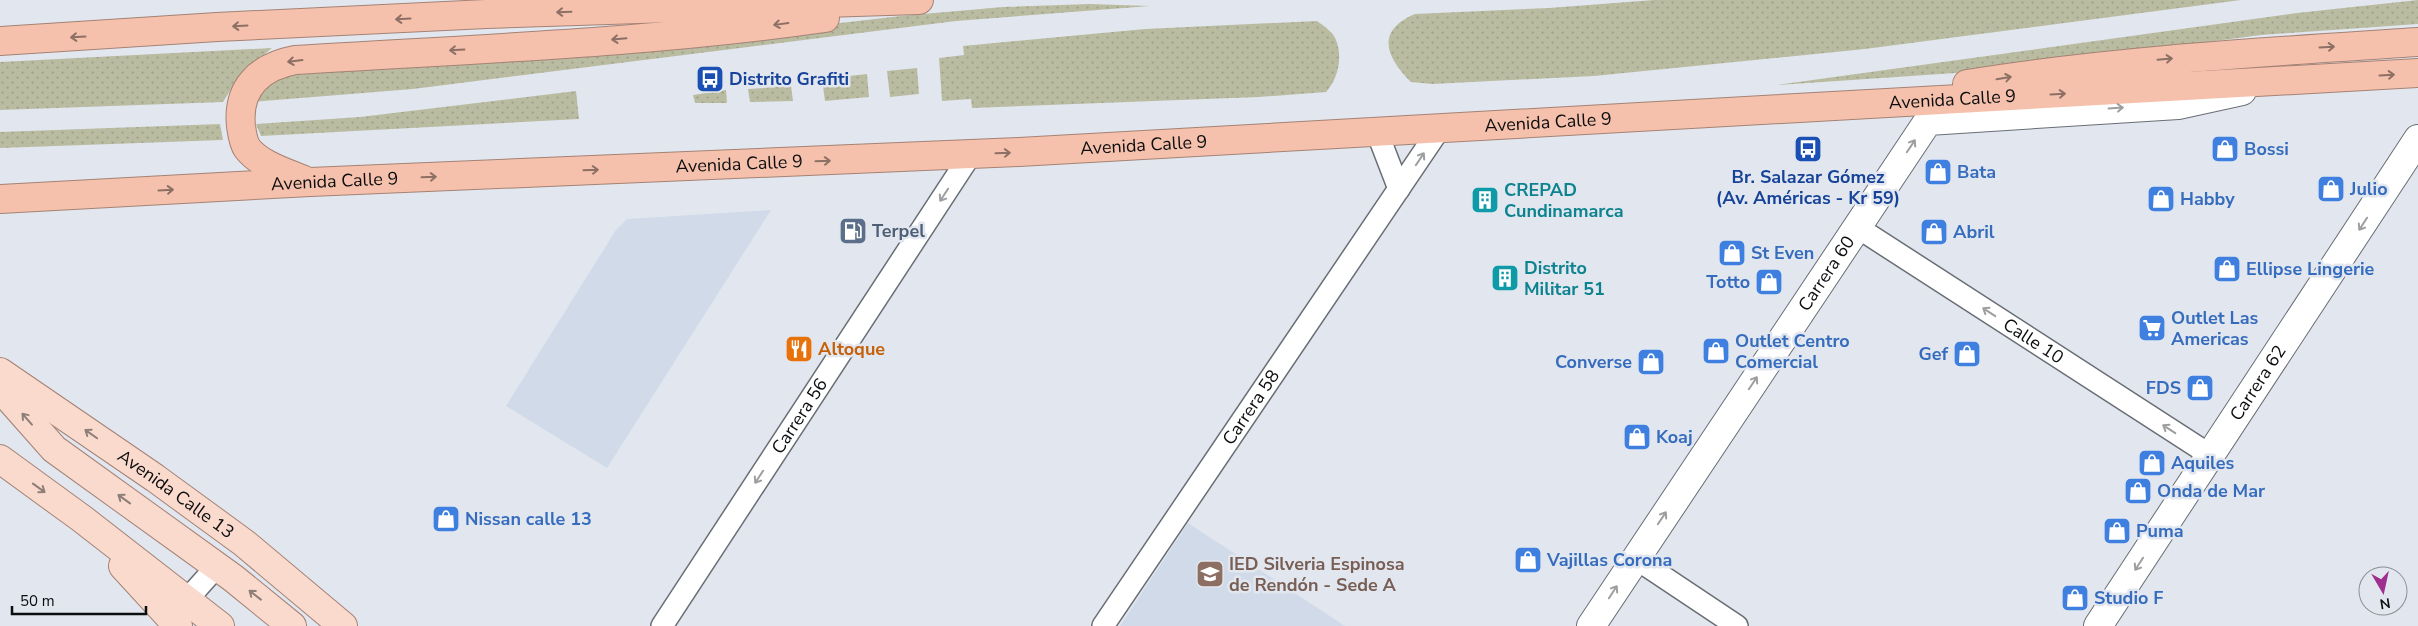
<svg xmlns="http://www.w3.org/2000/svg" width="2418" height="626" viewBox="0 0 2418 626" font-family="'Nunito Sans',sans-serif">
<defs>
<pattern id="grass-dots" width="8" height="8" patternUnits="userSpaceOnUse" patternTransform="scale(1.25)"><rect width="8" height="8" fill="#babca2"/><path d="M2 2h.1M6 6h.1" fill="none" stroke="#9fa08a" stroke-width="1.8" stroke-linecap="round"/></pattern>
</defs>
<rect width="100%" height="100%" fill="#e2e7ef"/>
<!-- built -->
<path fill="#d0dae8" d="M771,210L607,468L506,406L616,230L627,219Z
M1188,523L1345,626H1120Z"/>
<!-- grass -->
<path fill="url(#grass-dots)" d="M1654,0H2241L1865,49L1594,76L1432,84L1411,82C1386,57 1375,31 1415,14L1549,8Z
M2418,0V24L2261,35L1985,71L1777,85L2297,13Z
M1090,4L1150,6L956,21L413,89L251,102L276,77L297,70L693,40L901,16L1003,7Z
M1317,21C1324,26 1333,32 1336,40C1343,57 1338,79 1326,92L1259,97L972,108L971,99L942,101L939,58L964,55L963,46L1145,29Z
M272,48L240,75L223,102L0,110V62Z
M917,68L919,94L890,97L887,71Z
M867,74L869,97L825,101L822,79Z
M791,86L793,101L750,102L748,89Z
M726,90L727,103H695L693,95Z
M576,91L579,119L261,136L256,124L360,117Z
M220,124L223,140L0,148V132Z"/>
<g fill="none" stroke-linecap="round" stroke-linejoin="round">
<defs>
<g id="street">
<path d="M1377,132L1399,189"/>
<path id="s1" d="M1857,227L2210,455"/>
<path d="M1635,558L1737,626"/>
<path d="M176,612L217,566"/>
<path id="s2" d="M662,626L971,154"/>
<path id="s3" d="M1103,626L1440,128"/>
</g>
<g id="secondary">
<path id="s4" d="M1591,626L1928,121L2178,105L2242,91"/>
<path id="s5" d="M2098,626L2418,139"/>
</g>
<g id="primary">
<path id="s6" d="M0,372L155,478L244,543L343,626"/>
<path d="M0,388L54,449L233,578L292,626"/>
<path d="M0,459L81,518L220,626"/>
<path d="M123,566L178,626"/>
</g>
<g id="highway">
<path d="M0,41L217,27L486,14L919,0"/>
<path d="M1967,84C2116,60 2267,52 2418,42"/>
<path d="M304,180C285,172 260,165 247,148C243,142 242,133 241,126C237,88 259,67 295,60C471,49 650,43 825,18"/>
<path id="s7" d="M0,199L310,182L1019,152L2418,73"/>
</g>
</defs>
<!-- street casing -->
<use href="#street" stroke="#696e75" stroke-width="24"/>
<!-- secondary casing -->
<use href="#secondary" stroke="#696e75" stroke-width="30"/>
<!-- primary casing -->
<use href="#primary" stroke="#a48275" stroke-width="30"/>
<!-- highway casing -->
<use href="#highway" stroke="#a48275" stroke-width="30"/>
<!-- street -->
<use href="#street" stroke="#fff" stroke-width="21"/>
<!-- secondary -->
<use href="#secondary" stroke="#fff" stroke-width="28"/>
<!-- primary -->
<use href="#primary" stroke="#fadacd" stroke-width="28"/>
<!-- highway -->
<use href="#highway" stroke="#f6c1ac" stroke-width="28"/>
</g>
<!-- one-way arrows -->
<defs><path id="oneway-shaft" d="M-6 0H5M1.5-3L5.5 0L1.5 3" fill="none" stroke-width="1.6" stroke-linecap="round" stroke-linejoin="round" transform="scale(1.25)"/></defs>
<g stroke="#8c7065">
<use href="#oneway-shaft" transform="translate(564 12) rotate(178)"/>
<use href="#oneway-shaft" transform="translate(403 19) rotate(177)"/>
<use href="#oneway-shaft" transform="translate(781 24) rotate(172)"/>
<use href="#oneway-shaft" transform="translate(240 26) rotate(177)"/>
<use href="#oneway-shaft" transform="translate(78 37) rotate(177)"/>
<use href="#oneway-shaft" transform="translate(619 39) rotate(175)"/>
<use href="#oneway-shaft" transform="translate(2327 47) rotate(-3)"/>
<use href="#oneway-shaft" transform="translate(457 50) rotate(177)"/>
<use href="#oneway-shaft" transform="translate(2165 59) rotate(-5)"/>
<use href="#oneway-shaft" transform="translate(295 61) rotate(173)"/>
<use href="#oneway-shaft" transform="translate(2387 75) rotate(-3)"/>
<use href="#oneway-shaft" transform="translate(2004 78) rotate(-9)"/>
<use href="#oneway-shaft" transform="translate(2058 94) rotate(-3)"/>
<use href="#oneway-shaft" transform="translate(1003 153) rotate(-2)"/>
<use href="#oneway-shaft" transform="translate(823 161) rotate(-2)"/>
<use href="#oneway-shaft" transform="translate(591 170) rotate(-2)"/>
<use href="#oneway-shaft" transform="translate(429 177) rotate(-2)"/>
<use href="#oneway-shaft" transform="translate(166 190) rotate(-3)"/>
</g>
<g stroke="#9d9e9f">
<use href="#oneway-shaft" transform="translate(2116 108) rotate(-4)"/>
<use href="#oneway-shaft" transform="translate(1911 146) rotate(-56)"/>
<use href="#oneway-shaft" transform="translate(1420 159) rotate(-56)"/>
<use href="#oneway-shaft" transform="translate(944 195) rotate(123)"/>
<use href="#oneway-shaft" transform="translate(2363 224) rotate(123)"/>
<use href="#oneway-shaft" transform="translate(1989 312) rotate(-147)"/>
<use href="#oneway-shaft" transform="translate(1753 383) rotate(-56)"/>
<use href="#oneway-shaft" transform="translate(2169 429) rotate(-147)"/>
<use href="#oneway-shaft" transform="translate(759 477) rotate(123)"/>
<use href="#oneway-shaft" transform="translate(1662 518) rotate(-56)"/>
<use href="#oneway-shaft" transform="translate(2139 564) rotate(123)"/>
<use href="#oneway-shaft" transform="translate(1613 592) rotate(-57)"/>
</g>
<g stroke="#8e7e78">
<use href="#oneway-shaft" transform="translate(27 419) rotate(-131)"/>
<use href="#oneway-shaft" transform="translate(91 434) rotate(-145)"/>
<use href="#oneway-shaft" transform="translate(39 488) rotate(36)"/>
<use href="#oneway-shaft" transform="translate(124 499) rotate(-144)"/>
<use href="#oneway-shaft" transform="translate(255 595) rotate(-142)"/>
</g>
<!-- icons -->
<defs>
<symbol id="bus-square" viewBox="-11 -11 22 22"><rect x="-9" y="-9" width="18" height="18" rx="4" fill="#1a4fb4" stroke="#e2e7ef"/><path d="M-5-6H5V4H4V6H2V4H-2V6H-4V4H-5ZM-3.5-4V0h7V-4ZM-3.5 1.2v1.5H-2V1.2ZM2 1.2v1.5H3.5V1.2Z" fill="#fff"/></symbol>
<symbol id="shop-square" viewBox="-11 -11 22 22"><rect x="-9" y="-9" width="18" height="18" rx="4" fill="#3f7fe0" stroke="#e2e7ef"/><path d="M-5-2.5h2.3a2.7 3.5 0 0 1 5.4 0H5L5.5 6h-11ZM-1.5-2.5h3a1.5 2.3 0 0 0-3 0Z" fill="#fff"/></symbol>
<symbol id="building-square" viewBox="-11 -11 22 22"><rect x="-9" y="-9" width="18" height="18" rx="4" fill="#0f9aa8" stroke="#e2e7ef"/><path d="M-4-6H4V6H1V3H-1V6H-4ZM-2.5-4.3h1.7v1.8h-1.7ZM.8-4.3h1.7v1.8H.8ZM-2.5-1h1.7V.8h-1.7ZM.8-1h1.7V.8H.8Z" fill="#fff"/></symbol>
<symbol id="fuel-square" viewBox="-11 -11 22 22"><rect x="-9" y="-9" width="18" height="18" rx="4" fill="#5c6f8a" stroke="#e2e7ef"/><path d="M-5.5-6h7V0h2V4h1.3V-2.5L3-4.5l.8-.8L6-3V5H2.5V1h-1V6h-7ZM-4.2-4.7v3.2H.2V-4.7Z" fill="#fff"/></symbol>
<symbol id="supermarket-square" viewBox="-11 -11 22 22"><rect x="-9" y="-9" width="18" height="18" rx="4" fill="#3f7fe0" stroke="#e2e7ef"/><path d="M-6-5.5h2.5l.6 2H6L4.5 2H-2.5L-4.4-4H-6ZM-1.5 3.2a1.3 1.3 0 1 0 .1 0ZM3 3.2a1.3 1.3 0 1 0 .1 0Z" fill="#fff"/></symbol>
<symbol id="restaurant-square" viewBox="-11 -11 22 22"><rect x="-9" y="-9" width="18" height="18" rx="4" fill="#e8710a" stroke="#e2e7ef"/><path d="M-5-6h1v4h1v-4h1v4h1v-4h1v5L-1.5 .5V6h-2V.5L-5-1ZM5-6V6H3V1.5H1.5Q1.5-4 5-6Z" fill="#fff"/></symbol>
<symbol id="school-square" viewBox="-11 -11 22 22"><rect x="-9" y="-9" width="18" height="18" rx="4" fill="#8d6e63" stroke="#e2e7ef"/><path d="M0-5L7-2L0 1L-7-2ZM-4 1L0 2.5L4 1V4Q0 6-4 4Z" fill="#fff"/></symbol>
</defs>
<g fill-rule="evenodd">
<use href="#bus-square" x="694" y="63" width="32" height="32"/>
<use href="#bus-square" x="1792" y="133" width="32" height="32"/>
<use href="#shop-square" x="2209" y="133" width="32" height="32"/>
<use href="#shop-square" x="1922" y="156" width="32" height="32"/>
<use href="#shop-square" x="2315" y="173" width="32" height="32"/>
<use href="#shop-square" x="2145" y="183" width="32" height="32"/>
<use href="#building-square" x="1469" y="184" width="32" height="32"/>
<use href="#fuel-square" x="837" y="215" width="32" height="32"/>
<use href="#shop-square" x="1918" y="216" width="32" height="32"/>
<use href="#shop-square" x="1716" y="237" width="32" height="32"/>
<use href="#shop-square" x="2211" y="253" width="32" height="32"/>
<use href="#building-square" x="1489" y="262" width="32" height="32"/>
<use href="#shop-square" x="1753" y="266" width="32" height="32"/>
<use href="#supermarket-square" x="2136" y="312" width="32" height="32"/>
<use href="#restaurant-square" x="783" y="333" width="32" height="32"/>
<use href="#shop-square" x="1700" y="335" width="32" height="32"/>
<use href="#shop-square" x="1951" y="338" width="32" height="32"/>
<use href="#shop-square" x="1635" y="346" width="32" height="32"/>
<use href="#shop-square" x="2184" y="372" width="32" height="32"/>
<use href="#shop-square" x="1621" y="421" width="32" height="32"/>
<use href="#shop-square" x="2136" y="447" width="32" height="32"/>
<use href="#shop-square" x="2122" y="475" width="32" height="32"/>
<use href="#shop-square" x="430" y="503" width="32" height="32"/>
<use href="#shop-square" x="2101" y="515" width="32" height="32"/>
<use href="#shop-square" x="1512" y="544" width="32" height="32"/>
<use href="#school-square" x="1194" y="558" width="32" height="32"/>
<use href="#shop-square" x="2059" y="582" width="32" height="32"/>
</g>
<g text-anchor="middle" stroke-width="5" stroke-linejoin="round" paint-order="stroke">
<!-- transit labels -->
<g font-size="18" font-weight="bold" fill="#164399" stroke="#e2e7ef" text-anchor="start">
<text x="729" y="85">Distrito Grafiti</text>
<text x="1808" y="183" text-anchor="middle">Br. Salazar Gómez<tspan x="1808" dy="21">(Av. Américas - Kr 59)</tspan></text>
</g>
<!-- street labels -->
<g font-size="18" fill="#0b0d0f" stroke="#e2e7ef">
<text dy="6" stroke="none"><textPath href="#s7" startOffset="1955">Avenida Calle 9</textPath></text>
<text dy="6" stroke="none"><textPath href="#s7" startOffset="1550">Avenida Calle 9</textPath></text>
<text dy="6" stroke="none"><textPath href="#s7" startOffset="1145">Avenida Calle 9</textPath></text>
<text dy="6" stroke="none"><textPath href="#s7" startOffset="740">Avenida Calle 9</textPath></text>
<text dy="6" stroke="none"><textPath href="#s7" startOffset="335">Avenida Calle 9</textPath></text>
<text dy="6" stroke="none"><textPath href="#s4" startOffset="424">Carrera 60</textPath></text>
<text dy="6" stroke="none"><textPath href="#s1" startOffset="210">Calle 10</textPath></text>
<text dy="6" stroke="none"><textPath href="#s5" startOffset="291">Carrera 62</textPath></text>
<text dy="6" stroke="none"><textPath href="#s3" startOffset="264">Carrera 58</textPath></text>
<text dy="6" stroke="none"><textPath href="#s2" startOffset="251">Carrera 56</textPath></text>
<text dy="6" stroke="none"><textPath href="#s6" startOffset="214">Avenida Calle 13</textPath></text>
</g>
<!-- shop labels -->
<g font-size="18" font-weight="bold" fill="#366cbe" stroke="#e2e7ef" text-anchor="start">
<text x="2244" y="155">Bossi</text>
<text x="1957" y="178">Bata</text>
<text x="2350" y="195">Julio</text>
<text x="2180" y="205">Habby</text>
<text x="1953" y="238">Abril</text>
<text x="1751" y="259">St Even</text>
<text x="2246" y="275">Ellipse Lingerie</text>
<text x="1750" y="288" text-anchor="end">Totto</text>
<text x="2171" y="324">Outlet Las<tspan x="2171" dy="21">Americas</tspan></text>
<text x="1735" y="347">Outlet Centro<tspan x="1735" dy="21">Comercial</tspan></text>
<text x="1948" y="360" text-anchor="end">Gef</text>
<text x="1632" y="368" text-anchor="end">Converse</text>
<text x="2181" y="394" text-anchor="end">FDS</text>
<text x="1656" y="443">Koaj</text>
<text x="2171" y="469">Aquiles</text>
<text x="2157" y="497">Onda de Mar</text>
<text x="465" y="525">Nissan calle 13</text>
<text x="2136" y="537">Puma</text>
<text x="1547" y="566">Vajillas Corona</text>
<text x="2094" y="604">Studio F</text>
</g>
<!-- culture labels -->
<g font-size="18" font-weight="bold" fill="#0d838f" stroke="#e2e7ef" text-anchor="start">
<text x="1504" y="196">CREPAD<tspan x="1504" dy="21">Cundinamarca</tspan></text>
<text x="1524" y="274">Distrito<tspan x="1524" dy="21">Militar 51</tspan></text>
</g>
<!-- service labels -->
<g font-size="18" font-weight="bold" fill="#4e5e75" stroke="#e2e7ef" text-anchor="start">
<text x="872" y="237">Terpel</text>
</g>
<!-- food labels -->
<g font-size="18" font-weight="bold" fill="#c56008" stroke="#e2e7ef" text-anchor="start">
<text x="818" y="355">Altoque</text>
</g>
<!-- education labels -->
<g font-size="18" font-weight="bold" fill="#785e54" stroke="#e2e7ef" text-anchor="start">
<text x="1229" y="570">IED Silveria Espinosa<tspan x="1229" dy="21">de Rendón - Sede A</tspan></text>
</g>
</g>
<!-- north arrow -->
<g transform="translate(2383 591) rotate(171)"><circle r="24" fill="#e2e7ef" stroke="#8c9095"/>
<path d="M0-4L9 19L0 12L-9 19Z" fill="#9e2f8e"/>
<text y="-8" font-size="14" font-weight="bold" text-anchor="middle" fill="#0b0d0f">N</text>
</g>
<!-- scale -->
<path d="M12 606v8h134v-8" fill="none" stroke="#0b0d0f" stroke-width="2.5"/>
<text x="20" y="606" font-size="15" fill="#0b0d0f" stroke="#e2e7ef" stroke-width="4" paint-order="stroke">50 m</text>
</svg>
